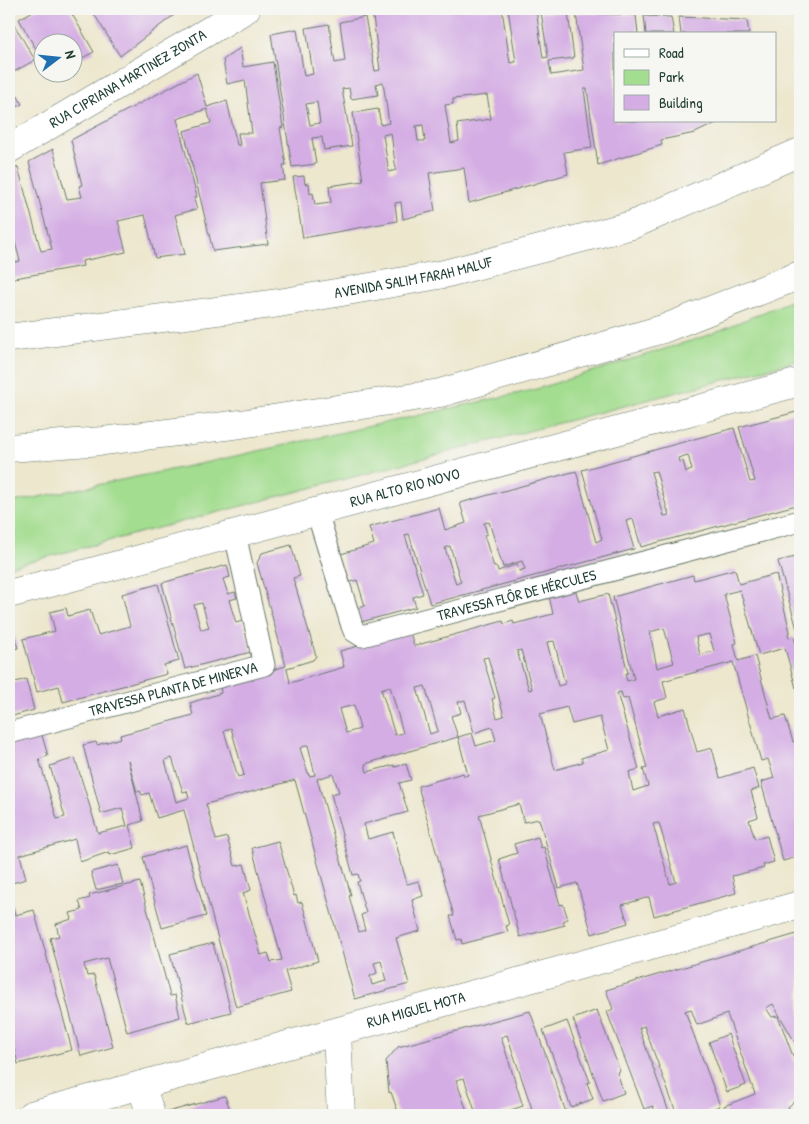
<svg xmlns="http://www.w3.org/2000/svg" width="809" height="1124" viewBox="0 0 809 1124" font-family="'Patrick Hand',sans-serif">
<rect width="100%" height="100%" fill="#f6f6f2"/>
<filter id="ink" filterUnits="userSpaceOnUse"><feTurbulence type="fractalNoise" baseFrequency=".02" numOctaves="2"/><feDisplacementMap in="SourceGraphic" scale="10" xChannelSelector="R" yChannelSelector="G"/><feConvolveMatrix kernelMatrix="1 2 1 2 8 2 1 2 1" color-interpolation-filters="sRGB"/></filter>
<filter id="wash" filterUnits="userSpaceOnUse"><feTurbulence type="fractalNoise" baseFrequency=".0096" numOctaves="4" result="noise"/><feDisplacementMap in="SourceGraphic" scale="20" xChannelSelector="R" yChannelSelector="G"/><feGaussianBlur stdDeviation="1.12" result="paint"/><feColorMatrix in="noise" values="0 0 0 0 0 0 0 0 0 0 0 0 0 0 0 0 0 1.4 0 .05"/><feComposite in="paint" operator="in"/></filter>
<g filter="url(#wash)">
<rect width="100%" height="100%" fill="#ede7ce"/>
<!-- green -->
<path fill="#a3dd8f" stroke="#618d62" d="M800,297V360L9,567V503L204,463L533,390L706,336Z"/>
<g id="blocks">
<!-- building -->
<path fill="#d4ade4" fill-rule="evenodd" d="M37,9H69L94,52L72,63V42H42V60L19,19Z
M91,9H176L178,12L120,56Z
M436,9H502L510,63L516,62L508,9H536L543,58L548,57L541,12L568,13L574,58L549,61L551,75L584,70L576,13L636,15L638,34H615V121H720L695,133L661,140L662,145L598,165L587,89H584L592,148L564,152L568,174L469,203L464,168L429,173L435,211L403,219L401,202L395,203L397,221L303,238L293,177L304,176L305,184L309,183L310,194L313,193L315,205L331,203L329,186L363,181L353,113L378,109L381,125L389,123L383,82L376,84L378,95L351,99L349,88L342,89L352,146L324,150L322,137L312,138L316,164L292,167L271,34L297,29L304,76L313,74L306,28L329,24L335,63L345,61L340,22L365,17L375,71L380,70L373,17ZM487,95L491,119L457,124L459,141L451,143L445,105L453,104V99ZM317,102L320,123L310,125L306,104ZM423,125L425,141H418L416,126ZM391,133L396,170L389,172L383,135Z
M9,16L35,60L10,74L9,71Z
M644,16L671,17L674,34H646Z
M679,17L747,20L749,34H681Z
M240,48L243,67L273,62L283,127L280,128L286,165H283L285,180L260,183L268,244L213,251L184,131L211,123L207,109L177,119L197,197L194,198L197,209L175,215L185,254L155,258L145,215L118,221L126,252L82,261L83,266L9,279V242L15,262L20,261L9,220V172L18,167L41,251L52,249L29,162L53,149L67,199L82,197L79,186L82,185L71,140L197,73L207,107L227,101L237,145H240L238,133H252L245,80L227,84L223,60Z
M9,80L22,104L9,111Z
M800,411V504L641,547L633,519L626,521L634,549L430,604L409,534L405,535L423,594L413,597L416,607L361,622L357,609L365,606L357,580L350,582L341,554L374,544L369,527L439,508L445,530L466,523L460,503L576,471L596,542L602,539L582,470L734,428L750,482L755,481L739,427ZM688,455L692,470L686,472L683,461L679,462L678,458ZM656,471L669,515L664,516L651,472ZM489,522L503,567L522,561L525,569L519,571L517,564L498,571L497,567H494L484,535L487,534L484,523ZM450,546L461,582L456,584L445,548Z
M291,545L300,576L293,578L316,656L313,660L287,668L290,683L344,667L340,651L410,632L414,646L503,621L504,624L513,621L514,624L553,614L549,596L575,589L579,601L608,594L628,673L625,674L627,681L634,679L613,597L693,575L694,580L735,569L739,584L776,574L790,632L788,633L789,638L794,637L796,644L800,643V687L796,688L785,648L759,655L740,590L724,594L737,643L734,644L738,661L755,656L772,719L785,716L793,742L800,740V856L783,861L761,782L774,778L768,759L761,761L733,662L663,681L667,698L654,702L658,716L685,708L697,752L712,748L720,778L753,768L759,788L751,791L758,817L749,820L755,839L767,836L774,862L763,865L764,868L732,876L736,893L654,916L649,897L622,905L628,923L592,934L577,883L559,888L539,819L524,822L519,804L479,815L509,925L506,926L508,932L462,944L461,939L457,940L450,916H454L418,786L463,773L464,776L468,775L458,737L472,733L476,746L496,740L492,727L474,733L465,700L458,702L461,713L451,716L458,737L365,764L367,772L394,765L395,767L406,764L411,780L399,783L408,812L364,824L368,839L393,832L407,884L419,881L423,896L412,900L420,931L396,938L409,984L355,999L295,780L206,804L216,840L227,837L235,866L244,864L251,890L243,893L261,955L268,953L271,962L282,960L252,848L278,841L294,896L296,895L298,903L302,902L318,961L285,971L291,992L236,1007L184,810L157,818L149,793L142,795L140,791L137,792L128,760L143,821L129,825L135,848L110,855L109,852L80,862L75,839L20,855L26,879L9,884V740L41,732L48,756L39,759L57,819L65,817L50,766L75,758L98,833L127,826L122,808L101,814L83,745L96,742L97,745L121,738L120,735L193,715L190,703L221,693L220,685L286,666L257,563L262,553ZM664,628L674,663L657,668L650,632ZM709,634L714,651L700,655L696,637ZM554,641L565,684L558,686L547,642ZM521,650L532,689L529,690L517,651ZM488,657L504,716L497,718L492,699L495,698L483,658ZM390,686L403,733L395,735L381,689ZM425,686L438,731L430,734L417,688ZM621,692L623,699L628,698L647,768L643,769L648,786L633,791L629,772L639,769L617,693ZM354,705L360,729L346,733L339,709ZM567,707L572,724L600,717L609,750L581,758L583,762L555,770L540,714ZM231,728L244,775L238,777L224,731ZM308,745L315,775L309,776L300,748ZM172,758L183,792L187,791L189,798L176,802L165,760ZM333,774L339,792L331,794L353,875L358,874L360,881L357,882L366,913L361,915L365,930L359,932L349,896L351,895L317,779ZM659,823L676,882L670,884L653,824ZM381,961L386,981L372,985L370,976L377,973L374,963Z
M800,556V640L778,561Z
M227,565L230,577L223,579L228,594L235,592L237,598L229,600L236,623L243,621L251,652L185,669L162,583ZM202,603L209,628L201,630L194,605Z
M158,584L179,661L164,665L167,674L63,702L59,686L37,692L23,639L55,631L50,612L66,608L68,616L90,610L98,635L130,626L122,594Z
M10,622L18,648L9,650V623Z
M26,679L34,710L9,717V684Z
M538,837L541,848L544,847L560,905L563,904L568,919L563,921L565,925L520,937L499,859L517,853L514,844Z
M186,845L206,916L162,928L143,857Z
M118,865L123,884L96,890L91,872Z
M140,882L170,996L175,995L180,1017L127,1032L107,958L84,964L87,976L94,975L113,1047L81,1056L50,938L59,936L56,924L72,919L70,913L82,910L79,901L90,898L89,895Z
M9,892L15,915L34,910L72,1050L18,1064L9,1028Z
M800,933V1051L773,1004L766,1008L772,1017L778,1016L800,1075V1096L788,1107L793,1115H722L727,1113L724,1106L755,1094L727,1014L697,1025L691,1009L685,1011L720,1106L696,1115H677L644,1026L639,1028L670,1115H656L653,1106L644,1109L607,1012L613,1009L606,990Z
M213,943L231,1012L188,1023L170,954Z
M597,1010L620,1071L617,1072L624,1093L603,1101L573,1019Z
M530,1011L567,1115H517L532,1109L507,1035L501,1037L523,1106L495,1115H399L391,1092L389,1093L386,1061L398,1047ZM464,1078L475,1111L468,1114L456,1080Z
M567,1021L590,1082L587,1083L593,1099L571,1107L543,1030Z
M728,1034L746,1085L727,1092L709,1042Z
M225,1096L232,1115H164V1113Z
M291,1111V1115H278Z"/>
</g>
</g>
<g filter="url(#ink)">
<use href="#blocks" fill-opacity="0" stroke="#67786a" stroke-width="1"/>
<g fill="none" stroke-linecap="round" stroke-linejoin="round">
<defs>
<g id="lane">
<path id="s1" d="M317,512L352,626L354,631L362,636L800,521"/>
<path id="s2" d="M9,733L264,665L235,534"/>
</g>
<g id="street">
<path id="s3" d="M9,149L246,9"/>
<path d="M337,1033L341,1115"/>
<path d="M141,1085L151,1115"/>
<path id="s4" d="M31,1115L800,905"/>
</g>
<g id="secondary">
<path id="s5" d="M9,594L800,382"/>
</g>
<g id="highway">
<path id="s6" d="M9,338L279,303L444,274L632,225L800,152"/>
<path d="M9,448L103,441L241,424L440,393L663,329L800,275"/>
</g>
</defs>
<!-- lane casing -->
<use href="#lane" stroke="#67786a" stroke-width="23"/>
<!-- street casing -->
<use href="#street" stroke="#67786a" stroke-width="29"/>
<!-- secondary casing -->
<use href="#secondary" stroke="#67786a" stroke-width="29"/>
<!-- highway casing -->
<use href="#highway" stroke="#67786a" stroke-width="29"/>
<!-- lane -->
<use href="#lane" stroke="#fff" stroke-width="21"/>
<!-- street -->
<use href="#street" stroke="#fff" stroke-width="28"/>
<!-- secondary -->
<use href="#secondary" stroke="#fff" stroke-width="28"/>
<!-- highway -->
<use href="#highway" stroke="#fff" stroke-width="28"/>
</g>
</g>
<g text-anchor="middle" stroke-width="4" stroke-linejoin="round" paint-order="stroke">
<!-- street labels -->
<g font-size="15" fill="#1f3d34" stroke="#f6f6f2">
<text dy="5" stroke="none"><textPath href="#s3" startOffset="138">RUA CIPRIANA MARTINEZ ZONTA</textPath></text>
<text dy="5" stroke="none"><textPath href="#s6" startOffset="409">AVENIDA SALIM FARAH MALUF</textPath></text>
<text dy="5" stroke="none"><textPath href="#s5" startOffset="410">RUA ALTO RIO NOVO</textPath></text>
<text dy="5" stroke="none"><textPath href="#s1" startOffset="294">TRAVESSA FLÔR DE HÉRCULES</textPath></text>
<text dy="5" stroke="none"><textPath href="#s2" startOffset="170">TRAVESSA PLANTA DE MINERVA</textPath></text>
<text dy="5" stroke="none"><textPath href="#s4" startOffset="399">RUA MIGUEL MOTA</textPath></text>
</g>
</g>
<!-- margin -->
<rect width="809" height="1124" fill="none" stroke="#f6f6f2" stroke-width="30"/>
<!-- legend -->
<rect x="614" y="32" width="162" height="90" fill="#f6f6f2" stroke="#a0aca6"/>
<rect x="624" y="49" width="25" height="8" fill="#ffffff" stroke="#a0aca6"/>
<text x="659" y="58" font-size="15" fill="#1f3d34">Road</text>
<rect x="624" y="70" width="25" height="15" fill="#a3dd8f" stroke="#a0aca6"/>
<text x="659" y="82" font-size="15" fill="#1f3d34">Park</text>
<rect x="624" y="95" width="25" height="15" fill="#d4ade4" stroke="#a0aca6"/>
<text x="659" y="108" font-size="15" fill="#1f3d34">Building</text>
<!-- north arrow -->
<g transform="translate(58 58) rotate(74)"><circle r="24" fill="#f6f6f2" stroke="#a0aca6"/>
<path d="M0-4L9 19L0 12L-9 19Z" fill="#1f6fb2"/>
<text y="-8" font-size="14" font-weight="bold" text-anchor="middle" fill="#1f3d34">N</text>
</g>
</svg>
